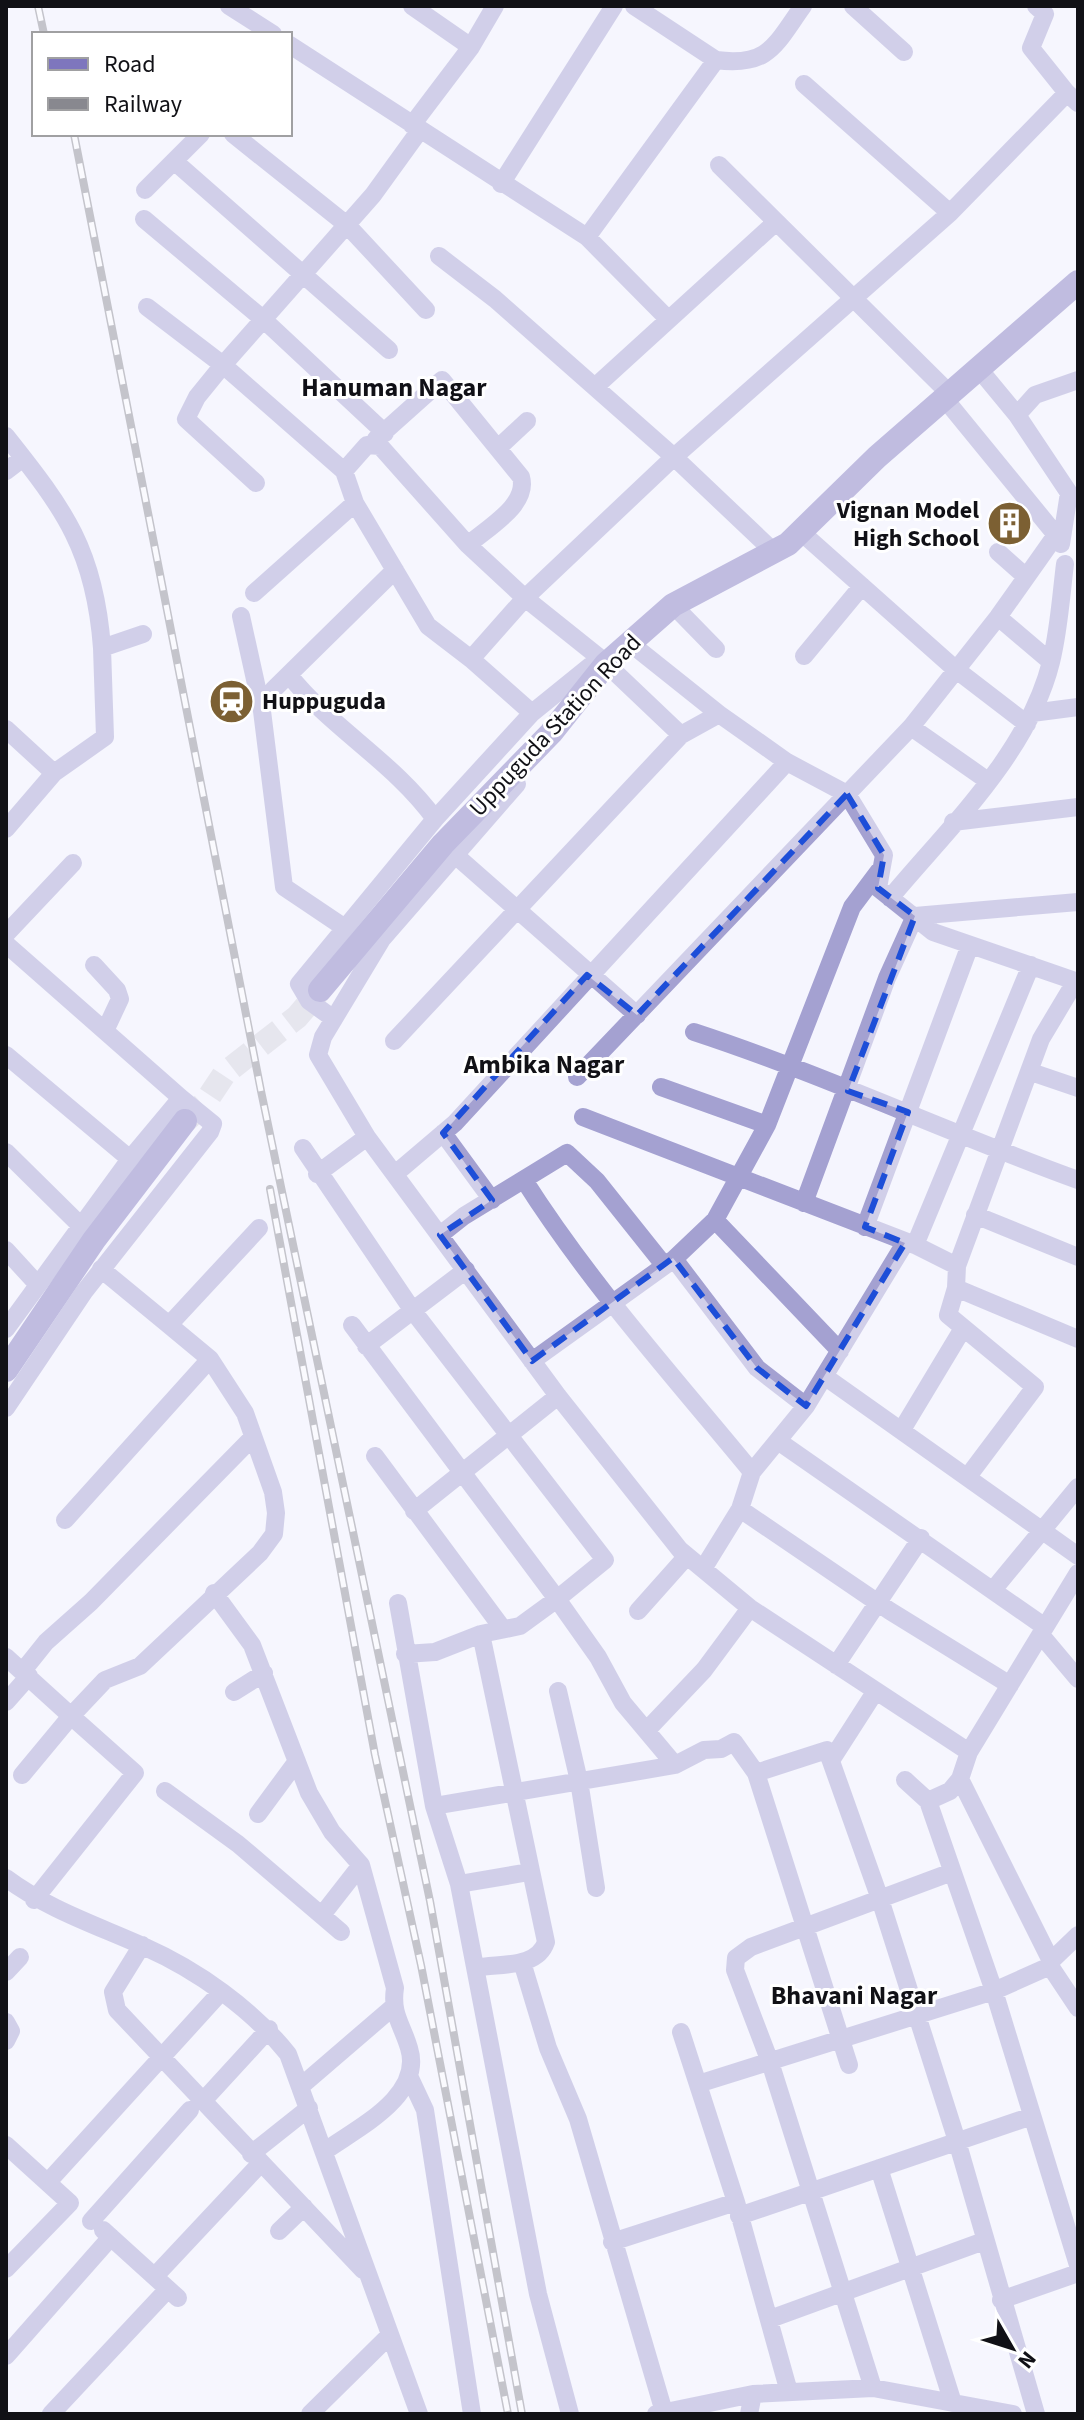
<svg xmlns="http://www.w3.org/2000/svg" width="1084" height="2420" viewBox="0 0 1084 2420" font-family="'Source Sans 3',sans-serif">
<rect width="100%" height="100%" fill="#f5f5fe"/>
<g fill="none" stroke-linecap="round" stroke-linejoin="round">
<!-- secondary-tunnel -->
<path stroke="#d3d3db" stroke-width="24" stroke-dasharray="24 12" stroke-linecap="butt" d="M185,1121L205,1103L225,1073L297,1017L320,990"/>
<!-- street -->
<path stroke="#a4a1d1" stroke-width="18" d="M229,6L273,34
M412,6L471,47L412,125
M853,6L904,52
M1036,6L1045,14L1031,48L1067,93
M290,45L587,237L668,319
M471,47L495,6
M716,60C769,67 775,45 803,6
M804,84L950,213
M233,134L347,225L426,310
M174,161L389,350
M719,165L951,395
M501,184L614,6
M145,190L201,134
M144,219L264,320L385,433
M587,237L716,60L634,6
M439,256L495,299L674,457L525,598L600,658L681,735L719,714L787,762L847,794L884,855L878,888L933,932L1078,982
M147,307L223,365L197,397L186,419L256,483
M979,369L1017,415L1069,493L1061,544
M596,386L776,222
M1017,415L1035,395L1078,380
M6,436C65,510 95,551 102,648
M376,439L442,380L521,477C529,505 487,528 468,545
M498,448L527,421
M6,471L23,458
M344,471L223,365L373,195L420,130
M801,532L954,668L1027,724
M773,551L674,457L950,213L1067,93L1078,103
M998,552L1025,576
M254,593L355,503
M673,605L716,649
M241,616L262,711L284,887L345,928
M998,617L1051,662
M630,643L719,714
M804,656L862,586
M471,659L428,626L355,503L344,471L367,445L380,446L468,545L525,598L471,659L532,713
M289,675C331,728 395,763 435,819
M273,690L395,570
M1032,713L1078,707
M911,727L988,781
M6,729L54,773
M517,784L382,939L323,1037L318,1055L367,1137L558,1396L680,1550L750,1608L969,1752
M953,822L1078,807
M6,829L54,773L105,737L102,648L143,634
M454,854L637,1015
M890,898C949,827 1028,754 1051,662C1059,630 1061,596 1065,564
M6,934L73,863
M6,944L181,1098L130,1159L6,1329
M94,965L117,990L120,999L105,1031
M334,1019L309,1001L299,984L435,819L532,713L600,658
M694,1032C825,1075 948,1133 1078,1180
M394,1041L681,735
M6,1055L130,1159
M1031,1072L1078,1088
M577,1077L911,727L998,617L1056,535L944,398
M661,1087L767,1125
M583,1117L915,1245L957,1266
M443,1133L492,1200
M303,1148L413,1311L605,1560L557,1599L352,1325
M6,1152L81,1226
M317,1174L367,1137
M395,1174L455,1123L787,762
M524,1180C590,1284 674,1377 752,1472
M804,1203L887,978L915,916L1078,902
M975,1215L1078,1257
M715,1220L840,1351
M865,1227L970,945
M440,1235L464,1216L567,1153L597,1181L664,1265
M915,1245L1031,965
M6,1250L38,1285
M674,1259L757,1368L806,1406
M101,1269L169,1325
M956,1288L1078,1339
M366,1346L466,1270
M532,1361L674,1259L715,1220L767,1125L852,907L879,871
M824,1376L1078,1556
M6,1408L84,1292L210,1132L213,1124L181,1098
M903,1428L962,1330
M778,1441L1045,1627
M375,1456L503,1629
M969,1475L1035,1387L948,1315L956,1288L957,1266L1041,1039L1075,982
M740,1509L890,1611L1010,1685
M414,1511L558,1396
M65,1520L210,1359
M703,1569L740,1509L752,1472L806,1406L905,1243
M1078,1573L969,1752L960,1779L1051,1961L1050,1966L1078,2008
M993,1590L1078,1487
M214,1593L252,1645L309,1793L332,1832L361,1865L395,1988C391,2014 402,2024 409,2048C424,2096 357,2128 325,2151
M398,1603L434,1806L459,1884L538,2294L570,2414
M638,1611L687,1556
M481,1634L520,1626L557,1599L598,1657L623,1703L675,1765
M1041,1635L1078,1679
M405,1654L435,1652L481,1634L546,1942C537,1969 499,1963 476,1968
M6,1657L71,1716L105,1680L140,1666L260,1553L274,1534L276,1513L273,1492L245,1413L210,1359L169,1325L259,1228
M836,1665L921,1538
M22,1672L46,1642L91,1602L253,1437
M558,1691L579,1781L596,1888
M234,1692L264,1673
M6,1702L29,1676
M647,1730L704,1670L750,1608
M832,1759L875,1692
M22,1775L71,1716L135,1773L34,1900
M960,1779L950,1791L928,1801L994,1991L1078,2265
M905,1780L928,1801
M165,1791L238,1844L341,1932
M434,1806L675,1765L704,1750L721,1749L734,1742L756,1773
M258,1814L297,1761
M6,1878C49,1910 96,1925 145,1947C197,1970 252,2009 288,2054L419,2414
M459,1884L529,1872
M322,1915L361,1865
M142,1945L113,1992L117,2010L363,2270
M1051,1961L1078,1935
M522,1962L548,2048L578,2119L664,2412
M6,1972L20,1957
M6,2022L11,2031L6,2041
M681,2032L736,2202L789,2392
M849,2065L756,1773L827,1750L880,1899L957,2141L1036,2414
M410,2078L425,2110L472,2414
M698,2084L994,1991L1050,1966
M300,2087L393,2007
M203,2101L269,2029
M6,2145L70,2203L6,2269
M251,2154L309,2108
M879,2168L953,2403
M48,2182L220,1993
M739,2216L1032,2116
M91,2221L190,2110
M103,2230L178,2298
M279,2231L304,2207
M612,2242L736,2202
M155,2276L261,2163
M1001,2300L1078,2273
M770,2319L984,2241
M6,2356L111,2237
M873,2388L770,2062L735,1970L736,1958L751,1947L952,1872
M51,2414L168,2289
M310,2414L390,2335
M656,2414L753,2394L873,2388L1013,2414
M749,2414L753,2394"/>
<!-- secondary -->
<path stroke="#7e76bd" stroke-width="24" d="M320,990L443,844L551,733L606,664L673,605L788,544L877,457L1078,282
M6,1370L94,1240L185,1121"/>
<defs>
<path id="rail" d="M38,6L44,34
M74,134L261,1091L430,1901L522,2414
M270,1189L375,1755L421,1965L508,2414"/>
</defs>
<!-- rail casing -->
<use href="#rail" stroke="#88888f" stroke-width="8"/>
<!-- rail -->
<use href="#rail" stroke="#fff" stroke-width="5" stroke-dasharray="15" stroke-linecap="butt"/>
</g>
<!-- marked area -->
<path d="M0 0H1084V2420H0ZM847,794L884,855L878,888L915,916L848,1091L908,1112L865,1227L905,1243L806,1406L757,1368L673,1258L532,1361L440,1235L492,1200L443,1133L587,975L637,1015Z" fill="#f5f5fe" fill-opacity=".55" fill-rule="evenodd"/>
<path fill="none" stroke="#1d4ed8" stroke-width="6" stroke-dasharray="16 10" stroke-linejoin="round" d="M847,794L884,855L878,888L915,916L848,1091L908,1112L865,1227L905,1243L806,1406L757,1368L673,1258L532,1361L440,1235L492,1200L443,1133L587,975L637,1015Z"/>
<!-- icons -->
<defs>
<symbol id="building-disc" viewBox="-11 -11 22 22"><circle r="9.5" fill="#7c6033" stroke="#fff"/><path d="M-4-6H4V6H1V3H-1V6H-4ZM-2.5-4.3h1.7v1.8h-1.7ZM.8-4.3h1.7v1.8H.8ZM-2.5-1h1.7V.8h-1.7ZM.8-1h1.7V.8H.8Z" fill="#fff"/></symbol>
<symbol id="station-disc" viewBox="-11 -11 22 22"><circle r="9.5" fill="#7c6033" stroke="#fff"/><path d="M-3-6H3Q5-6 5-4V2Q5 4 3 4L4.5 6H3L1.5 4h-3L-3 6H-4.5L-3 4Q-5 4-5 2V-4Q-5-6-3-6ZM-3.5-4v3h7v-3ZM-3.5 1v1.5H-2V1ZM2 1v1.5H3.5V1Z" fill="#fff"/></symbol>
</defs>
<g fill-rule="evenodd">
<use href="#building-disc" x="984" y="498" width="51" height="51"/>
<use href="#station-disc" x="206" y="676" width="51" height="51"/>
</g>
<g text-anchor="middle" stroke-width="6" stroke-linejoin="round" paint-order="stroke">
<!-- poi labels -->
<g font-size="24" font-weight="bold" fill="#111116" stroke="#fff" text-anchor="end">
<text x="979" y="518">Vignan Model<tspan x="979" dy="28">High School</tspan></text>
<text x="262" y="709" text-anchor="start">Huppuguda</text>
</g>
<!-- street labels -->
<g font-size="24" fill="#111116" stroke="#fff">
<text transform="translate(555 725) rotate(-47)" y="8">Uppuguda Station Road</text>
</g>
<!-- neighbourhood labels -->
<g font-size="26" font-weight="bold" fill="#111116" stroke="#fff">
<text x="394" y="396">Hanuman Nagar</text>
<text x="544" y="1073">Ambika Nagar</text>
<text x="854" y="2004">Bhavani Nagar</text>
</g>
</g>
<!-- border -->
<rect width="1084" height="2420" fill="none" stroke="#111116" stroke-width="16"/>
<!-- legend -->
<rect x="32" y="32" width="260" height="104" fill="#ffffff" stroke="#a0a0a2" stroke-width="2"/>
<rect x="48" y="58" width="40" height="12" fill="#7e76bd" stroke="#a0a0a2" stroke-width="2"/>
<text x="104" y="72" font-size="24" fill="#111116">Road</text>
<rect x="48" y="98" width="40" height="12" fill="#88888f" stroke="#a0a0a2" stroke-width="2"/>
<text x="104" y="112" font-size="24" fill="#111116">Railway</text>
<!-- north arrow -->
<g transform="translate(1012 2348) rotate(129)" stroke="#ffffff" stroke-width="6" paint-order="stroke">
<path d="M0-6L14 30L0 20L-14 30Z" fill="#111116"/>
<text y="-12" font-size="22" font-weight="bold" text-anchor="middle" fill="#111116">N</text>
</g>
</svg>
